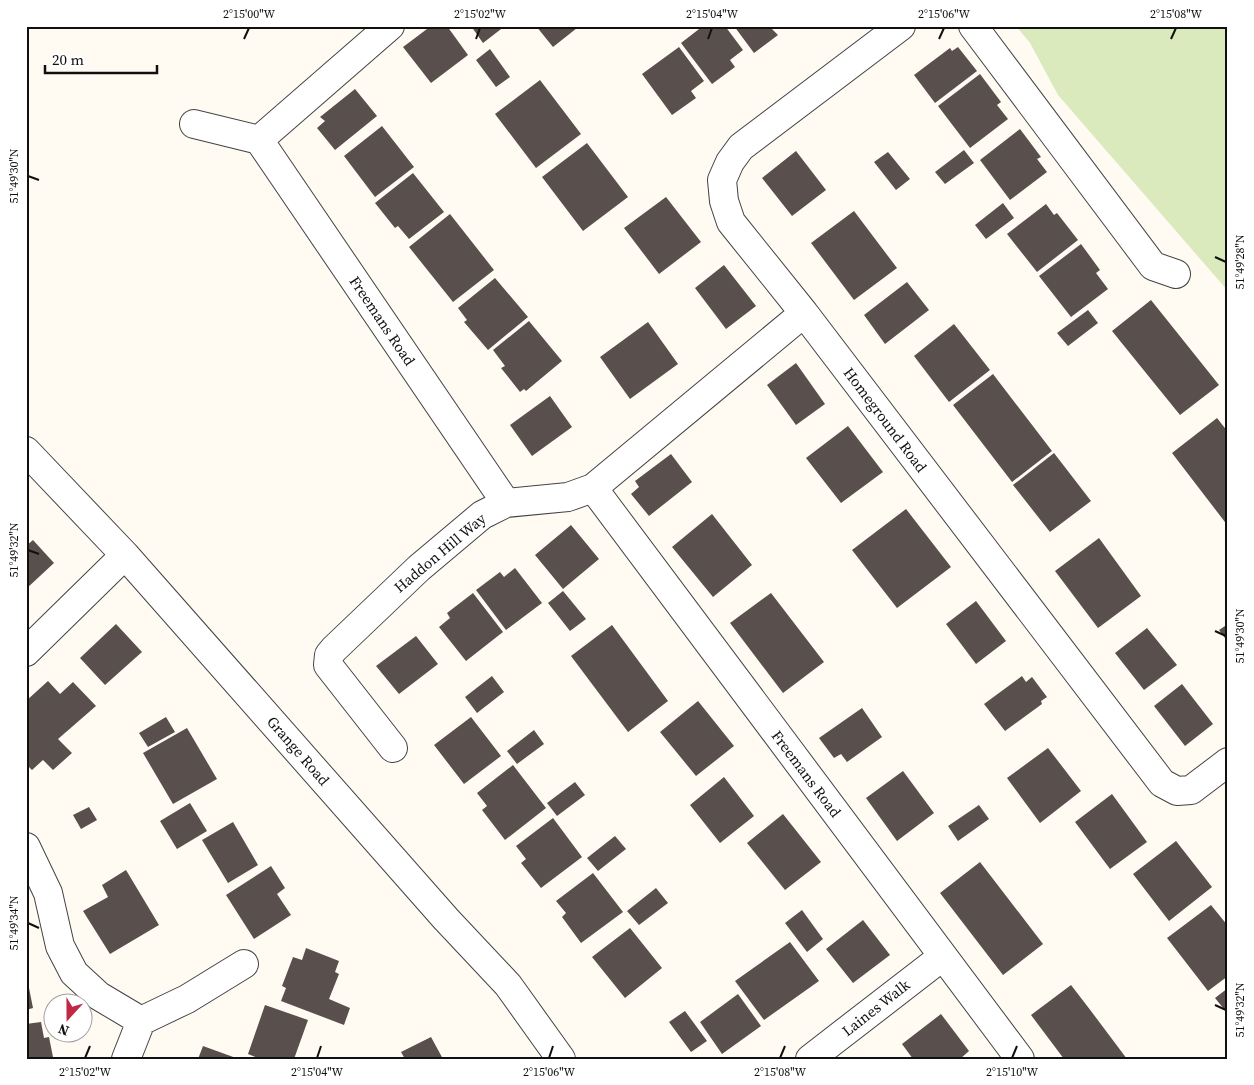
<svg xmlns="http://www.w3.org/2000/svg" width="1254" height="1085" viewBox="0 0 1254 1085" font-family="'Source Serif 4',serif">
<rect width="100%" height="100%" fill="#fffbf3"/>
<!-- green -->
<path fill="#daeabc" d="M1016,26H1228V291L1058,95L1030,43Z"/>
<!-- building -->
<path fill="#594f4c" d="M431,26H447L468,55L431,83L403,47Z
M471,26H505L483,43Z
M536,26H576L577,28L553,47Z
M703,26H725L743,50L730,60L735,67L712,84L681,43Z
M734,26H775L772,29L778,35L754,53Z
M679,47L704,81L691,91L696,98L672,115L642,74Z
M958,47L977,71L935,103L914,75L950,48L952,51Z
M490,49L510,77L496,87L476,60Z
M980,74L1001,102L997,105L1008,119L970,148L938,106Z
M540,80L581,134L536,168L495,114Z
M355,89L377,116L335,150L317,128L325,121L320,117Z
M382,126L414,167L375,197L344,156Z
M1020,129L1041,157L1037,159L1047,172L1010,200L980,160Z
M587,143L628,197L583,231L542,177Z
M964,150L974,163L945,184L935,172Z
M796,151L826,190L792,216L762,178Z
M888,152L910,179L896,190L874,162Z
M413,173L444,212L409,239L398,226L395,228L375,203Z
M666,197L701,242L659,274L624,228Z
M1003,203L1014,218L986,239L975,225Z
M1046,204L1054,215L1057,213L1078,240L1037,272L1007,234Z
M854,211L897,268L854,300L811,243Z
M450,214L494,270L453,302L409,247Z
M1081,244L1100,270L1096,273L1108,289L1071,317L1039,276Z
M724,265L756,306L726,329L695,288Z
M495,278L528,317L488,350L464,322L467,320L458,308Z
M907,282L929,310L885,344L864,315Z
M1151,300L1219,385L1180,415L1112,331Z
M1088,310L1098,323L1068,346L1057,333Z
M529,321L562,361L526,391L524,389L520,392L501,368L505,366L493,350Z
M648,322L678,364L630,399L600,357Z
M954,324L990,370L949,402L914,356Z
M796,363L825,404L796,425L767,385Z
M993,374L1052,451L1012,482L953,405Z
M550,396L572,427L532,456L510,425Z
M1217,418L1228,432V526L1172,453Z
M848,426L883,472L841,503L806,458Z
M1054,453L1091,501L1050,532L1013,485Z
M671,454L692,482L649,516L631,494L639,487L635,481Z
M906,509L951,567L897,608L852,550Z
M712,514L752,565L713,597L672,547Z
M571,525L599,559L563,589L535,555Z
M1099,538L1141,596L1098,628L1055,571Z
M33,540L54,563L26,589V546Z
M515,568L542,603L506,630L476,590L500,572L504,577Z
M563,591L586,619L570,631L548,603Z
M473,593L503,632L466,661L439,627L450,618L447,613Z
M771,593L824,662L783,693L730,623Z
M976,601L1006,641L976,664L946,624Z
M116,624L142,652L105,685L80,658Z
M1228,624V642L1219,630Z
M612,625L668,701L628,732L571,656Z
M1147,628L1177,665L1144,690L1115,653Z
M416,636L438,664L399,694L376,666Z
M492,676L504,692L477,713L465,697Z
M1022,676L1026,682L1032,677L1047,697L1041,701L1042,704L1005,731L984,704Z
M48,681L60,694L73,682L96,706L58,739L72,753L53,770L43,760L32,770L26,764V701Z
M1182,684L1213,724L1185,746L1154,706Z
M698,701L734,746L696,776L660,732Z
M862,708L882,737L847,762L841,754L834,758L819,738Z
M166,717L175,732L148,747L139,733Z
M471,717L501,756L464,784L434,745Z
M187,728L217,779L173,804L143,753Z
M534,730L544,744L517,764L507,751Z
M1048,748L1081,791L1040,823L1007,778Z
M513,765L546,808L505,840L482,810L487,806L477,793Z
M903,771L934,813L897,841L866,798Z
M724,777L754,816L720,843L690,805Z
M575,782L585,795L557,816L547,803Z
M1112,794L1147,842L1110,869L1075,822Z
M190,803L207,831L177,849L160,821Z
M979,805L989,819L958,841L948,826Z
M89,807L97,820L81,829L73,815Z
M783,814L821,862L785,890L747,843Z
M553,818L582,857L541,888L521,863L526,859L516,846Z
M233,822L258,865L228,883L202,840Z
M615,836L626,849L598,871L587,858Z
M1176,841L1212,887L1169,921L1133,874Z
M980,862L1043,944L1003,975L940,893Z
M271,866L285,888L277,894L291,915L254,939L226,895Z
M126,870L159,925L110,954L83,911L108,897L102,885Z
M593,873L623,912L581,943L562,917L566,913L556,901Z
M656,888L668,903L639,925L627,911Z
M1211,905L1228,926V976L1208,991L1167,938Z
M802,910L823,939L807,952L785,923Z
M863,920L890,955L853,983L826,949Z
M630,928L662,968L625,998L592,957Z
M790,942L819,981L764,1020L735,981Z
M306,948L339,961L335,972L339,974L329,999L350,1008L344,1025L281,1001L286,988L282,986L293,957L302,960Z
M27,978L33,1008L26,1010V979Z
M1071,985L1091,1011L1127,1059H1064L1031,1015Z
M1228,988V1014L1215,998Z
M738,994L761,1026L722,1054L700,1022Z
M265,1005L308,1020L294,1059H260L248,1054Z
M685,1011L707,1041L691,1052L669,1022Z
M941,1014L969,1051L960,1059H913L902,1044Z
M41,1022L44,1038L49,1037L53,1057L26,1059V1024Z
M431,1037L443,1059H405L401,1052Z
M203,1046L236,1058V1059H198Z"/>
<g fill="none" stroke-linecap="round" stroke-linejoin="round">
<defs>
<path id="minor" d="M901,26L741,147L730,162L722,180L724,201L731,222L804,313L1162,783L1177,791L1191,790L1228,762
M973,26L1153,266L1176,274
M194,124L259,140L390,26
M259,140L506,503
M26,451L125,555L446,919L508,985L561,1059
M593,488L1020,1059
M26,652L125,555
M393,748L328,665L329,655L334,649L419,568L482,515L506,503L568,497L593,488L804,313
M26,847L48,893L60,946L74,973L99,996L141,1021
M126,1059L141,1021L187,999L244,964
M810,1059L942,957"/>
</defs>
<!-- minor casing -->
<use href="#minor" stroke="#434343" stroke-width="30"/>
<!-- minor -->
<use href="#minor" stroke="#fff" stroke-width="28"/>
</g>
<!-- ticks -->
<path fill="none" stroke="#101010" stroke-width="2" d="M244,39L249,28M476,39L480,28M708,39L712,28M939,39L944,28M1171,39L1176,28M28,176L39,180M1215,257L1226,262M28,550L39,554M1215,631L1226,636M28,923L39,928M1215,1005L1226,1010M85,1058L90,1046M317,1058L321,1046M549,1058L553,1046M780,1058L785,1046M1012,1058L1017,1046"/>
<g text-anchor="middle" stroke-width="5" stroke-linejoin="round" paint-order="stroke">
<!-- street labels -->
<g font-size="15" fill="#101010" stroke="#fff">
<text transform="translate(382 321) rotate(56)" y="5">Freemans Road</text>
<text transform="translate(885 420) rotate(53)" y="5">Homeground Road</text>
<text transform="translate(440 553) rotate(-40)" y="5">Haddon Hill Way</text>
<text transform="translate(298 751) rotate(49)" y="5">Grange Road</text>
<text transform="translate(806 774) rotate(53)" y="5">Freemans Road</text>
<text transform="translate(876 1008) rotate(-38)" y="5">Laines Walk</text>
</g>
</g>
<!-- border -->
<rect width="1254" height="1085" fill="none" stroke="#ffffff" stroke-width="55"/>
<!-- north arrow -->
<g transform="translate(68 1018) rotate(201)"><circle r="24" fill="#ffffff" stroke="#9f9f9f"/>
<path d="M0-4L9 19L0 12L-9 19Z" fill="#c02843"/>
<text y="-8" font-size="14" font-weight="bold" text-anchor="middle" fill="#101010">N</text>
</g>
<!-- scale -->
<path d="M45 65v8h112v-8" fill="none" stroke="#101010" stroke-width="2.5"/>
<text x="52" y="65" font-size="15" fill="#101010" stroke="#ffffff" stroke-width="4" paint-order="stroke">20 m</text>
<rect x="28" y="28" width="1198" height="1030" fill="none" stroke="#101010" stroke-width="2"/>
<g font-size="12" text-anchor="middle" fill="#101010">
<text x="249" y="18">2°15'00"W</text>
<text x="480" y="18">2°15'02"W</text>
<text x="712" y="18">2°15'04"W</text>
<text x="944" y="18">2°15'06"W</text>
<text x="1176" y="18">2°15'08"W</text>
<text transform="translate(14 176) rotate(-90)" y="4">51°49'30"N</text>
<text transform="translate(1240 262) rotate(-90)" y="4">51°49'28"N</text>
<text transform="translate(14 550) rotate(-90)" y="4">51°49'32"N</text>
<text transform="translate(1240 636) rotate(-90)" y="4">51°49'30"N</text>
<text transform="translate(14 923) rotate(-90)" y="4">51°49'34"N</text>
<text transform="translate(1240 1010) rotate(-90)" y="4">51°49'32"N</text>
<text x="85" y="1076">2°15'02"W</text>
<text x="317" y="1076">2°15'04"W</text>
<text x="549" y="1076">2°15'06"W</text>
<text x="780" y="1076">2°15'08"W</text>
<text x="1012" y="1076">2°15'10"W</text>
</g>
</svg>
